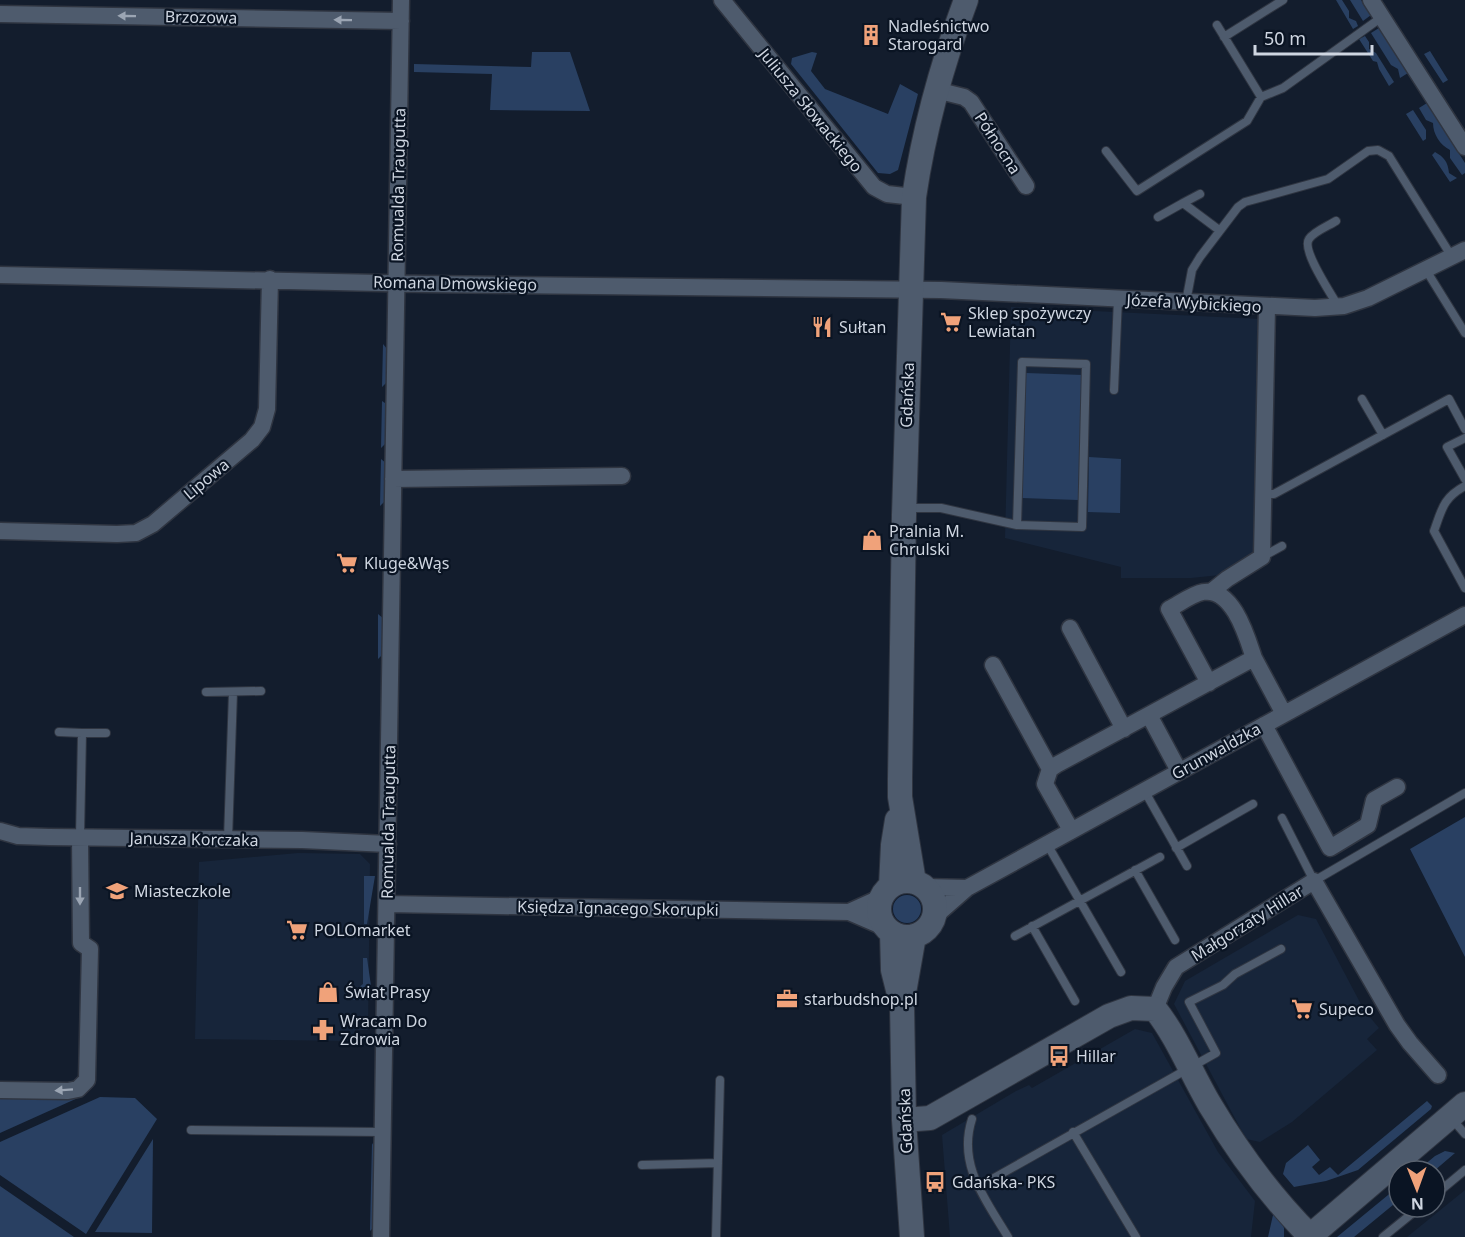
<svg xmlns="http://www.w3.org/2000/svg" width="1465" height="1237" viewBox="0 0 1465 1237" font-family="'Noto Sans',sans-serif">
<rect width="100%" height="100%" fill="#131d2d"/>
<!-- built -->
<path fill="#17253a" d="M1011,307L1260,319L1255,555L1220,575L1191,578H1121V567L1005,538Z
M298,853L360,854L370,864L368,1030H355V1041L195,1039L199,862Z
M1298,915L1316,919L1364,1010L1379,1028L1367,1039L1377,1050L1292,1122L1260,1142L1246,1139L1174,1004L1185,981Z
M1135,1029L1152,1033L1218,1152L1255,1201L1251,1237H950L942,1135L1016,1091L1029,1085L1032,1088Z
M1465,1190V1237H1407Z"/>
<!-- green -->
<path fill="#294062" d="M1336,0H1342L1349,11V18L1356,21L1358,26L1353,29Z
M1350,0H1361L1371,15L1363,21Z
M1379,28L1408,73L1400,78L1398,69L1391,65L1371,33Z
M1365,36L1369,42V49L1376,53L1394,82L1389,86L1379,69L1377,62L1373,61L1359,39Z
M1430,51L1448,80L1443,83L1424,54Z
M532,52H570L590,111L490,110L492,74L414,72V64L531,67Z
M812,52L817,53L811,71L825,89L888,114L900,84L918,94L898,170L890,174L878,173L791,64L792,58Z
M1427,103L1465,163V173L1462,175L1450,158V150C1440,145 1433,134 1433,123L1426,120L1419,108Z
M1413,110L1426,130V139L1423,141L1406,114Z
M1435,152C1444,157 1448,162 1449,173L1457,178L1450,182L1432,155Z
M383,344L388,350V381L382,387Z
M1026,373L1083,375L1078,500L1022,498Z
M382,401L388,405L387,442L381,448Z
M1089,457L1121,459L1120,513L1088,512Z
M381,459L387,464L386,500L380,506Z
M378,614L384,619V653L378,659Z
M1465,817V957L1410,849Z
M364,876H375L367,924H364Z
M893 909a14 14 0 1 1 28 0a14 14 0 1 1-28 0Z
M363,958H367L373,1000H354L351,996L352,993L363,984Z
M0,1096L80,1097L0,1133Z
M100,1097L135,1098L157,1119L86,1234L0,1175V1142Z
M1427,1101L1432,1106L1431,1109L1358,1170L1326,1181L1294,1187L1283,1174L1286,1163L1308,1145L1320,1160L1312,1167L1319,1175L1330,1167L1338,1175Z
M153,1139L152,1233L95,1232Z
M372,1143L375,1148L373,1228L370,1231Z
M1445,1151L1455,1153L1434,1171H1417L1435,1156Z
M0,1186L74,1237H0Z
M1399,1186V1200L1354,1237H1337Z
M1276,1211L1284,1228V1237H1268L1273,1215Z"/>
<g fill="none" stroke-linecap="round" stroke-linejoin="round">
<defs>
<path id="lane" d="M1217,25L1261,97L1283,88L1382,17
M1224,37L1283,0
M1106,151L1137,191L1247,121L1261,97
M1183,203L1200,194
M1158,217L1183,203L1219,230
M1336,221C1328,226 1313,232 1309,239C1301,250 1332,295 1338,306
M1426,270L1465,333
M1186,302L1192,270L1200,257L1238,207L1245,202L1328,179L1368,151L1378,150L1389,156L1452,257
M1114,390L1118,299
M1362,399L1383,435
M1465,438L1447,447L1465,479
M1465,486C1443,498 1442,509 1434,531L1465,588
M1264,494H1274L1449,399L1465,429
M907,508H941L1017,525L1082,527L1086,364L1022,362L1017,525
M1262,557L1282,546
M206,692L261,691
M59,732L82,733
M1144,790L1187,866
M1282,818L1314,881L1465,793
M80,837L82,733H106
M228,839L233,692
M1047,844L1121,972
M1176,848L1253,804
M1135,870L1175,940
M1032,926L1075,1001
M1015,936L1160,857
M972,1119C957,1165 986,1200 1008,1237
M1452,1119L1465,1134
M191,1130L383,1132
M1073,1132L1136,1237
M642,1165L718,1163
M978,1187L1216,1053L1189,1002L1223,985L1235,974L1281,949
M1435,1195L1465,1170
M716,1237L720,1080
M1383,1237L1420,1207"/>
<path id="street" d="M722,0L874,187L887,194L914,197
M1371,0L1465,147
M0,14L401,21
M936,90L964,97L971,102L1026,186
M0,275L426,284L941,290L1315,308L1344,306L1368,298L1465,250
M393,479L622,476
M0,531L117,534L136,533L153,524L252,440L262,427L267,409L270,279
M1211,592L1227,579L1262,557L1267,306
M1070,628L1124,729
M993,665L1050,769
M1209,683L1169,609C1179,604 1192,594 1203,592C1233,587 1247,637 1254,658
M1149,715L1179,771
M1264,725L1330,848L1368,825L1374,800L1397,787
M1071,830L1045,784L1050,769L1056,765L1254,658L1284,714
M0,831L18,836L49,837L302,840L388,844
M925,887L967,888
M387,904L849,912L886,928
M849,912L882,897
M934,917L967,888L1465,615
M1155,1009L1164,987L1176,967L1314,881L1397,1025L1410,1043L1438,1075
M0,1090L68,1091L78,1089L87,1080L90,949L81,943L80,837
M381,1237L401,0"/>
<path id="secondary" d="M879 909a28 28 0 1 1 56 0a28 28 0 1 1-56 0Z
M914,882L900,797V779L904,515L914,197C924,129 942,64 966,0
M891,886L893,845L897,820
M892,933L893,970L898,990
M904,1120L930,1118L1109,1016L1131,1008L1155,1009C1178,1038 1191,1073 1210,1105C1238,1152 1271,1197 1310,1236
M912,1237L904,1120L902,1004L914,936
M1309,1237L1465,1104"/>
</defs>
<!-- lane casing -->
<use href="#lane" stroke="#2f3541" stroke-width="10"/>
<!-- street casing -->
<use href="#street" stroke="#2f3541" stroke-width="19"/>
<!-- secondary casing -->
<use href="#secondary" stroke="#2f3541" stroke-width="26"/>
<!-- lane -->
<use href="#lane" stroke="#4e5b6d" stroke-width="8"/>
<!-- street -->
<use href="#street" stroke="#4e5b6d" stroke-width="16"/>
<!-- secondary -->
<use href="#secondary" stroke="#4e5b6d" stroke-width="24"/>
</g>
<!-- one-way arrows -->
<defs><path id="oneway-solid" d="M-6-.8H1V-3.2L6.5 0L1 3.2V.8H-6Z" transform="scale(1.5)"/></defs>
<g fill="#9ba5b3">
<use href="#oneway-solid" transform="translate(127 16) rotate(-179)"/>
<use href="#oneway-solid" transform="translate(343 20) rotate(-179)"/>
<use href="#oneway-solid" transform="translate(80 896) rotate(90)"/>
<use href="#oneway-solid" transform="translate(64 1090) rotate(176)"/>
</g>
<!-- icons -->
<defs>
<symbol id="building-bare" viewBox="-9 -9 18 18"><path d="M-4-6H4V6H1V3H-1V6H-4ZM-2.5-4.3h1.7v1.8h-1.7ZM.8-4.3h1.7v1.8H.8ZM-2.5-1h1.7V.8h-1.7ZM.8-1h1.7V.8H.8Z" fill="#f0a27a" stroke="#0a1423" stroke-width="2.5" paint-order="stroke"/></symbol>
<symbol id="supermarket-bare" viewBox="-9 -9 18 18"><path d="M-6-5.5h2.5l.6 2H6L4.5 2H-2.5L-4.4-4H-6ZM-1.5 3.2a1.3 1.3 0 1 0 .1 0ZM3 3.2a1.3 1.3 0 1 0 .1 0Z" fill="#f0a27a" stroke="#0a1423" stroke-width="2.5" paint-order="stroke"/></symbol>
<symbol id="restaurant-bare" viewBox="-9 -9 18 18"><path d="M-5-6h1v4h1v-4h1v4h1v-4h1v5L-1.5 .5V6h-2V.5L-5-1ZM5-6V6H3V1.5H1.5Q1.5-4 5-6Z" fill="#f0a27a" stroke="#0a1423" stroke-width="2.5" paint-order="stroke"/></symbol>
<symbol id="shop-bare" viewBox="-9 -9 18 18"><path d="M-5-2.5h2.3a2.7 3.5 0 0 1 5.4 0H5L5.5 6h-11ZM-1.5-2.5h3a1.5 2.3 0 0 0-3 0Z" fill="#f0a27a" stroke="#0a1423" stroke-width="2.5" paint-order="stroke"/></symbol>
<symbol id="school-bare" viewBox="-9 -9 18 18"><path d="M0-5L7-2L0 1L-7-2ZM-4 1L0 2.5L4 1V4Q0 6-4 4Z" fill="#f0a27a" stroke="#0a1423" stroke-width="2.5" paint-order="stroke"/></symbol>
<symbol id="office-bare" viewBox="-9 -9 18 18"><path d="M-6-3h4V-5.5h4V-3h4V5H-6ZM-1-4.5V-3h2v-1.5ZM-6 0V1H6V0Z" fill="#f0a27a" stroke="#0a1423" stroke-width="2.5" paint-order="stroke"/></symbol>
<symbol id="pharmacy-bare" viewBox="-9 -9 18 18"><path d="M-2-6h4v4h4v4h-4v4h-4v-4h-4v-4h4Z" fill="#f0a27a" stroke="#0a1423" stroke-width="2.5" paint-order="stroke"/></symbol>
<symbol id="bus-bare" viewBox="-9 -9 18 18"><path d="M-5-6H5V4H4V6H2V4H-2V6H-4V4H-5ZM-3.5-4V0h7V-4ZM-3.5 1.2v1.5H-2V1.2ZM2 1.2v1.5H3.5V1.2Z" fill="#f0a27a" stroke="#0a1423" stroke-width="2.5" paint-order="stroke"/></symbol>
</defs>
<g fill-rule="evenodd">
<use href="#building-bare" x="856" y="20" width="30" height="30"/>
<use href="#supermarket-bare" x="936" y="307" width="30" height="30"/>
<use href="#restaurant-bare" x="807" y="312" width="30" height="30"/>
<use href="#shop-bare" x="857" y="525" width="30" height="30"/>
<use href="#supermarket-bare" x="332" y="548" width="30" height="30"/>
<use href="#school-bare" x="102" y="876" width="30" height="30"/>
<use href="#supermarket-bare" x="282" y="915" width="30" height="30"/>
<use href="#shop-bare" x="313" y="977" width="30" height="30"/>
<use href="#office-bare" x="772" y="984" width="30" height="30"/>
<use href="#supermarket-bare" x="1287" y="994" width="30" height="30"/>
<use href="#pharmacy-bare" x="308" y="1015" width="30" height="30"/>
<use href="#bus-bare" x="1044" y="1041" width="30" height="30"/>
<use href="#bus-bare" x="920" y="1167" width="30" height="30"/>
</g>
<g text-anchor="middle" stroke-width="4.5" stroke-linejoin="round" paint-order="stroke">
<!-- street labels -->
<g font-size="16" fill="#cfd6e1" stroke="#0a1423">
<text transform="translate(201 17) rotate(1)" y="6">Brzozowa</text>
<text transform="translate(811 110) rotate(51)" y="6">Juliusza Słowackiego</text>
<text transform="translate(998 143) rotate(57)" y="6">Północna</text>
<text transform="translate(398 185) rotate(-89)" y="6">Romualda Traugutta</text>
<text transform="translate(455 283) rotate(1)" y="6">Romana Dmowskiego</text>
<text transform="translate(1194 303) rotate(3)" y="6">Józefa Wybickiego</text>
<text transform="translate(907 395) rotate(-88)" y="6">Gdańska</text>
<text transform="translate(206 479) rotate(-40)" y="6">Lipowa</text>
<text transform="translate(1216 751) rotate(-29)" y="6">Grunwaldzka</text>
<text transform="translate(388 822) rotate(-89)" y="6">Romualda Traugutta</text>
<text transform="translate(194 839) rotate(1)" y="6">Janusza Korczaka</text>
<text transform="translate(618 908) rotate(1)" y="6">Księdza Ignacego Skorupki</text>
<text transform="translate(1247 923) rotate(-32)" y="6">Małgorzaty Hillar</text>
<text transform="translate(905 1121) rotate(-92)" y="6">Gdańska</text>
</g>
<!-- poi labels -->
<g font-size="16" fill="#cfd6e1" stroke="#0a1423" text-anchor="start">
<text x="888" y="32">Nadleśnictwo<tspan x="888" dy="18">Starogard</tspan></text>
<text x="968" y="319">Sklep spożywczy<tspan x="968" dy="18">Lewiatan</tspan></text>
<text x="839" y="333">Sułtan</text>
<text x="889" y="537">Pralnia M.<tspan x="889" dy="18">Chrulski</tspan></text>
<text x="364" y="569">Kluge&amp;Wąs</text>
<text x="134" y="897">Miasteczkole</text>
<text x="314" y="936">POLOmarket</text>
<text x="345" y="998">Świat Prasy</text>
<text x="804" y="1005">starbudshop.pl</text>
<text x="1319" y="1015">Supeco</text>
<text x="340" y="1027">Wracam Do<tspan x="340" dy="18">Zdrowia</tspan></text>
<text x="1076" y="1062">Hillar</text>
<text x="952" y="1188">Gdańska- PKS</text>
</g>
</g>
<!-- north arrow -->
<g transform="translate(1417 1189) rotate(179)"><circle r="28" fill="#0a1423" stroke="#59626f" stroke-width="1.5"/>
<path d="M0-4.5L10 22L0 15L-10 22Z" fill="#f0a27a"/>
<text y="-9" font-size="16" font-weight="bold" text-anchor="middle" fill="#cfd6e1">N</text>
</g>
<!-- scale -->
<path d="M1255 45v9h117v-9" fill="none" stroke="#cfd6e1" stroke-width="3"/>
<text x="1264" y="45" font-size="18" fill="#cfd6e1" stroke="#0a1423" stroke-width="4.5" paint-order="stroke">50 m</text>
</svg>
